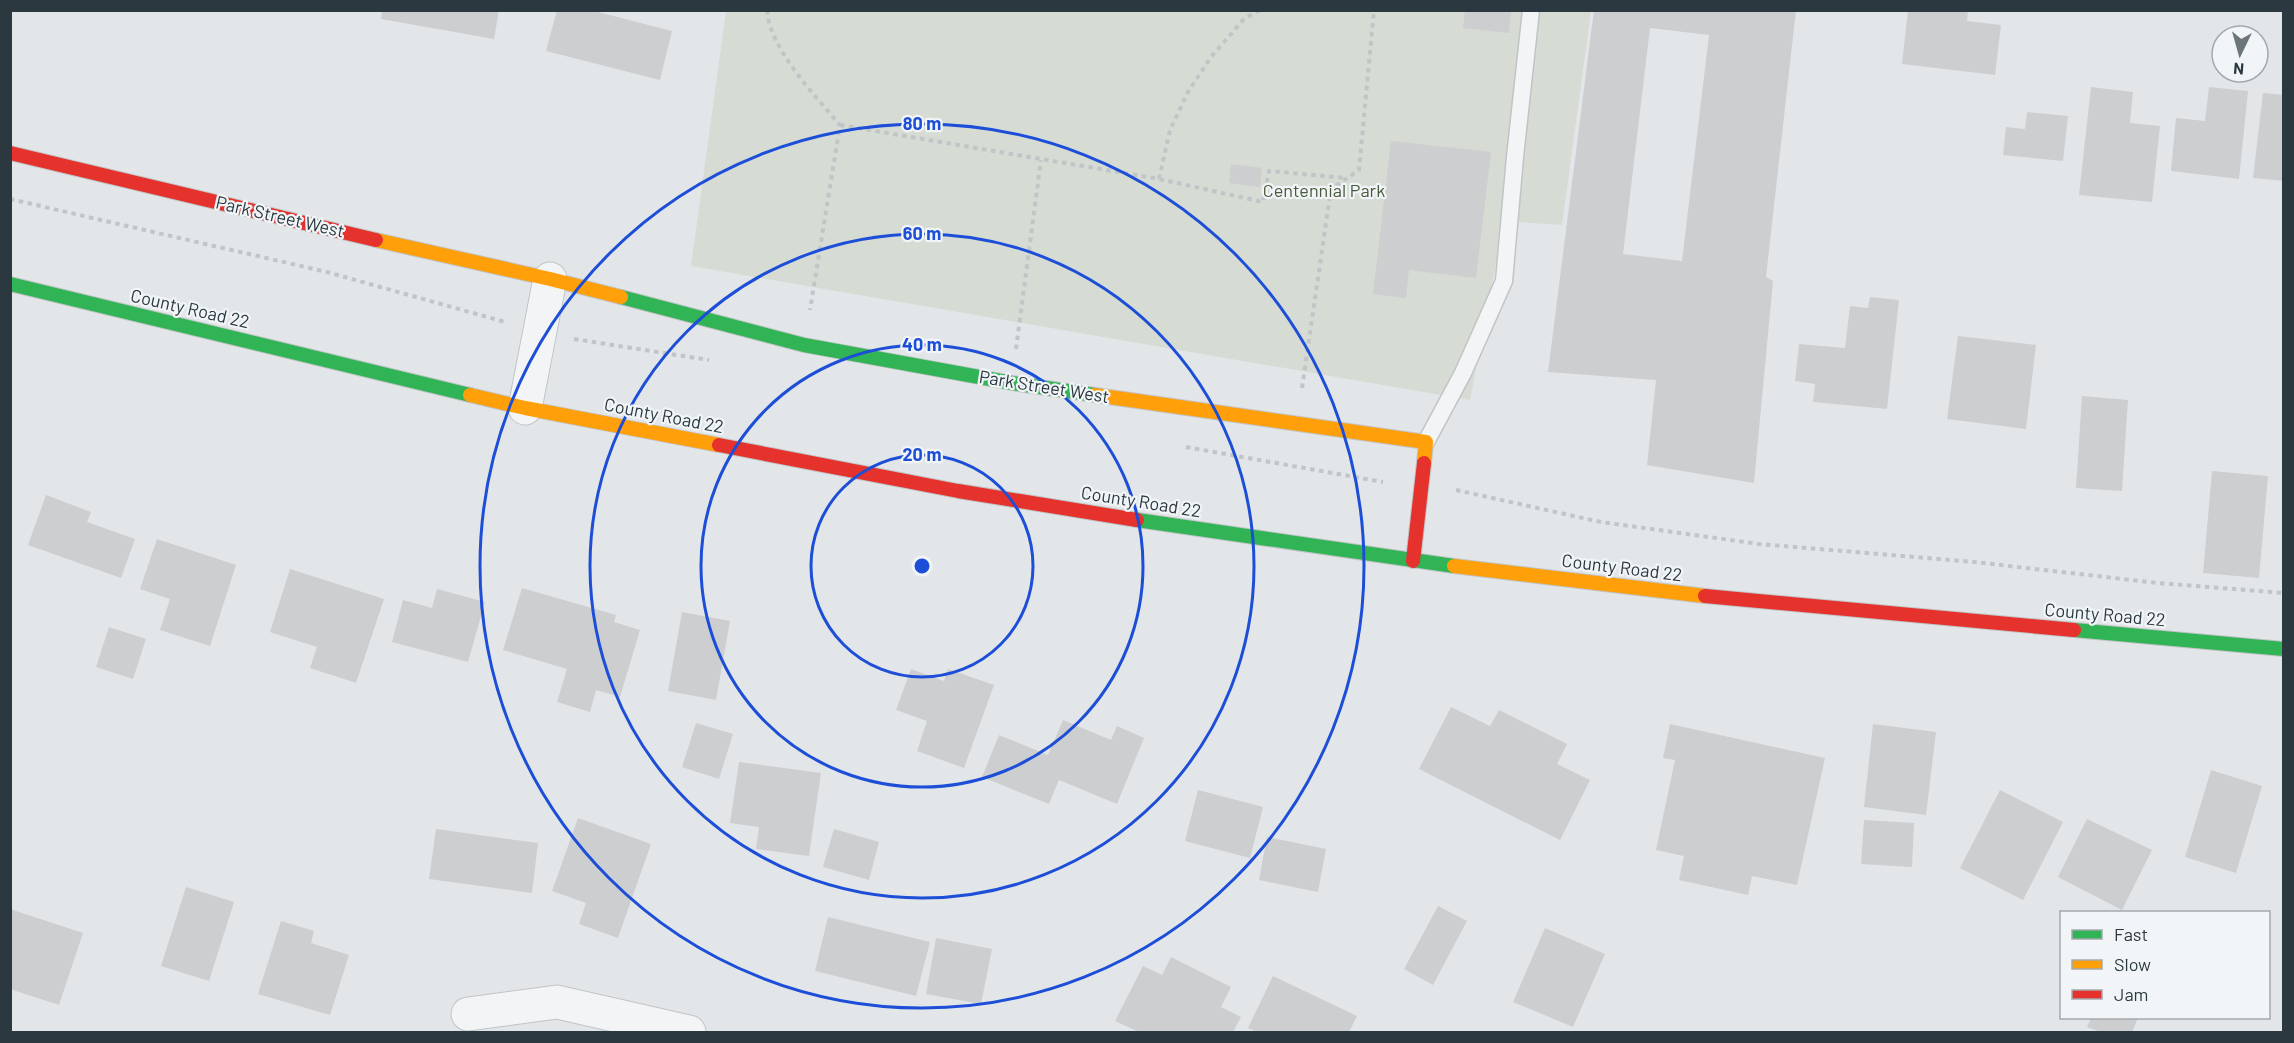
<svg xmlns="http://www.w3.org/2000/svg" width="2294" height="1043" viewBox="0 0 2294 1043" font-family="Barlow,sans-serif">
<rect width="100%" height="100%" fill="#e3e6e8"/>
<!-- green -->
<path fill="#d6dbd4" d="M726,11H1591L1562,225L1504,221L1470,400L691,266Z"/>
<!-- building -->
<path fill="#ccced0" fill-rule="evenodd" d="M382,10H499L494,39L381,19Z
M557,10H590L672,31L660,80L546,51Z
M1465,10H1511L1509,33L1463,28Z
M1594,10H1796L1766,277L1773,281L1754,483L1647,465L1656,380L1548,372ZM1650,28L1709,35L1682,261L1623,254Z
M1908,10H1968L1967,21L2001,25L1995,75L1902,64Z
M2091,87L2133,92L2130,123L2160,126L2152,202L2079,195Z
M2209,87L2248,91L2239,179L2171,171L2176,118L2205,121Z
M2263,93L2284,95V181L2253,178Z
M2027,112L2068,116L2063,161L2003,155L2006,127L2025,129Z
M1391,141L1491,152L1476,278L1409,270L1406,298L1373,294Z
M1231,164L1262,168L1260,187L1229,183Z
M1870,297L1899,300L1887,409L1813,402L1815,384L1795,381L1799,344L1845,348L1850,306L1868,308Z
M1958,336L2036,345L2026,429L1947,419Z
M2082,396L2128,400L2122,491L2076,488Z
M2212,471L2268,476L2259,578L2203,573Z
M46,495L91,512L87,522L135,539L121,578L28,545Z
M157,539L236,565L210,646L160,630L170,599L140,589Z
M290,569L384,599L356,683L310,668L317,647L270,632Z
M522,588L616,615L614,622L640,630L620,697L596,690L590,712L557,702L567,669L503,650Z
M437,589L485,602L468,662L392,642L403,600L432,608Z
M682,612L730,621L716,700L668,691Z
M109,627L146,639L133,679L96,667Z
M911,669L944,681L948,669L994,685L964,768L917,751L927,721L896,710Z
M1451,707L1490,726L1499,710L1567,744L1557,764L1590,780L1560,840L1419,769Z
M1063,720L1111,740L1117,726L1144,738L1117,804L1059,780L1049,804L982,777L999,735L1048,755Z
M696,723L733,734L719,779L682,767Z
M1670,724L1825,758L1797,885L1752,876L1748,895L1679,880L1684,856L1656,850L1675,760L1663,758Z
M1873,724L1936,732L1926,815L1864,807Z
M739,762L821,773L809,856L756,849L759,827L730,823Z
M2211,770L2262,786L2236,873L2185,857Z
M1198,790L1263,807L1250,858L1185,841Z
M2000,790L2063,822L2023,900L1960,868Z
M578,818L651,844L618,938L579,924L586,903L552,891Z
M2087,819L2152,850L2122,910L2058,877Z
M1864,820L1914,823L1912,867L1861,864Z
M436,829L538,843L532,893L429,879Z
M834,829L879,842L869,880L823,867Z
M1267,837L1326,849L1318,892L1259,880Z
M186,887L234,902L209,981L161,966Z
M1438,906L1467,921L1433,985L1404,969Z
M10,909L83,933L59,1005L10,989Z
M828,917L930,942L916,996L815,971Z
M281,921L314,931L311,943L349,955L330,1015L258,994Z
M1545,928L1605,954L1573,1027L1513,1002Z
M936,938L992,949L981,1004L926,994Z
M1171,957L1231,987L1221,1007L1241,1017L1233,1032H1139L1115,1021L1143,966L1162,975Z
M1273,976L1357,1016L1349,1032H1257L1248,1028Z
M2091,1018H2138L2132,1032H2101L2087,1027Z"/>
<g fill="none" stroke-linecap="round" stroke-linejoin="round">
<defs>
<path id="lane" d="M1426,442L1463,373L1504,281L1515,157L1531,10"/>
<path id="street" d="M525,408L550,279
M468,1014L557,1002L689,1032"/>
<path id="fast" d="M10,284L470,395
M621,297L804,345L1012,383L1095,395
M1137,520L1454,566
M2074,630L2284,649"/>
<path id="slow" d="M376,240L550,279L621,297
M470,395L525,408L719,445
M1095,395L1426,442L1424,463
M1454,566L1705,596"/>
<path id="jam" d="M10,153L376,240
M719,445L958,491L1137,520
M1413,561L1424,463
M1705,596L2074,630"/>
</defs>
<!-- lane casing -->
<use href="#lane" stroke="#c1c4c6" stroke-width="19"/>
<!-- street casing -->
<use href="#street" stroke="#c1c4c6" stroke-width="35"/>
<!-- fast casing -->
<use href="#fast" stroke="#c1c4c6" stroke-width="16"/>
<!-- slow casing -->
<use href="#slow" stroke="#c1c4c6" stroke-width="16"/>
<!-- jam casing -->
<use href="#jam" stroke="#c1c4c6" stroke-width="16"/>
<!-- path -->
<path stroke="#c2c5c7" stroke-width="4" stroke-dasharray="4.5 4.5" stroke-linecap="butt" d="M767,10C769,48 816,97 840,125L810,310
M840,125L1159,179L1263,202L1269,171L1347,178
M1159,179L1170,130L1188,92L1211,57L1244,19L1260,10
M10,199L327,272L505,322
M574,339L709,360
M1016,349L1041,160
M1302,388L1331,189L1359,170L1374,10
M1186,447L1383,482
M1456,490L1601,522L1759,544L1974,562L2158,583L2284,593"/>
<!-- lane -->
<use href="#lane" stroke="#f2f4f5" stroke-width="16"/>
<!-- street -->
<use href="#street" stroke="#f2f4f5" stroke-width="33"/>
<!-- fast -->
<use href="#fast" stroke="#30b455" stroke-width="14"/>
<!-- slow -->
<use href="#slow" stroke="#ff9f0a" stroke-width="14"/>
<!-- jam -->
<use href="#jam" stroke="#e5322d" stroke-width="14"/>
</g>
<!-- distance rings -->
<g fill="none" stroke="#1d4ed8" stroke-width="3">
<circle cx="922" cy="566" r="111"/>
<circle cx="922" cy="566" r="221"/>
<circle cx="922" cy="566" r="332"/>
<circle cx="922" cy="566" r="442"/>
</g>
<g text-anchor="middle" stroke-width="4.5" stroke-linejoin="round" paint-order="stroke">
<!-- park labels -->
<g font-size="18" fill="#485a3a" stroke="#f1f5f7">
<text x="1324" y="197">Centennial Park</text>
</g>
<!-- street labels -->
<g font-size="18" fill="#2b383f" stroke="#f1f5f7">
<text transform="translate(280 217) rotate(13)" y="6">Park Street West</text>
<text transform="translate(190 309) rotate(13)" y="6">County Road 22</text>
<text transform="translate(1044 387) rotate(9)" y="6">Park Street West</text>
<text transform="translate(664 416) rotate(11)" y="6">County Road 22</text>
<text transform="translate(1141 502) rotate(9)" y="6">County Road 22</text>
<text transform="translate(1622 568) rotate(7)" y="6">County Road 22</text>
<text transform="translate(2105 615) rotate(5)" y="6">County Road 22</text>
</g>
</g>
<circle cx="922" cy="566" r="9" fill="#1d4ed8" stroke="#f1f5f7" stroke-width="3"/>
<g font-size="18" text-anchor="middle" font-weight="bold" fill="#1d4ed8" stroke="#f1f5f7" stroke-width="4.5" stroke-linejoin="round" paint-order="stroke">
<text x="922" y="130">80 m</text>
<text x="922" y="240">60 m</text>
<text x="922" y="351">40 m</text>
<text x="922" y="461">20 m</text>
</g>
<!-- border -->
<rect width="2294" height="1043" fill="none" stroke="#2b383f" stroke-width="24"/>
<!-- legend -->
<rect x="2060" y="911" width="210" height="108" fill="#f1f5f7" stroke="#a2a9ad" stroke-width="1.5"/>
<rect x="2072" y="930" width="30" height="9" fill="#30b455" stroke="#a2a9ad" stroke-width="1.5"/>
<text x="2114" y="941" font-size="18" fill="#2b383f">Fast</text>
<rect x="2072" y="960" width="30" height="9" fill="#ff9f0a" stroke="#a2a9ad" stroke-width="1.5"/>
<text x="2114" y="971" font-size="18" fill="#2b383f">Slow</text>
<rect x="2072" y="990" width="30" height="9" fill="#e5322d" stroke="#a2a9ad" stroke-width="1.5"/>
<text x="2114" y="1001" font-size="18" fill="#2b383f">Jam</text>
<!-- north arrow -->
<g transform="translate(2240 54) rotate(185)"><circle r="28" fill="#f1f5f7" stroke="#a2a9ad" stroke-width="1.5"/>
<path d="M0-4.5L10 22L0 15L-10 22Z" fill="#6b757a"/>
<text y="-9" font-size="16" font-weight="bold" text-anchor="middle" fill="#2b383f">N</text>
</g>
</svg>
